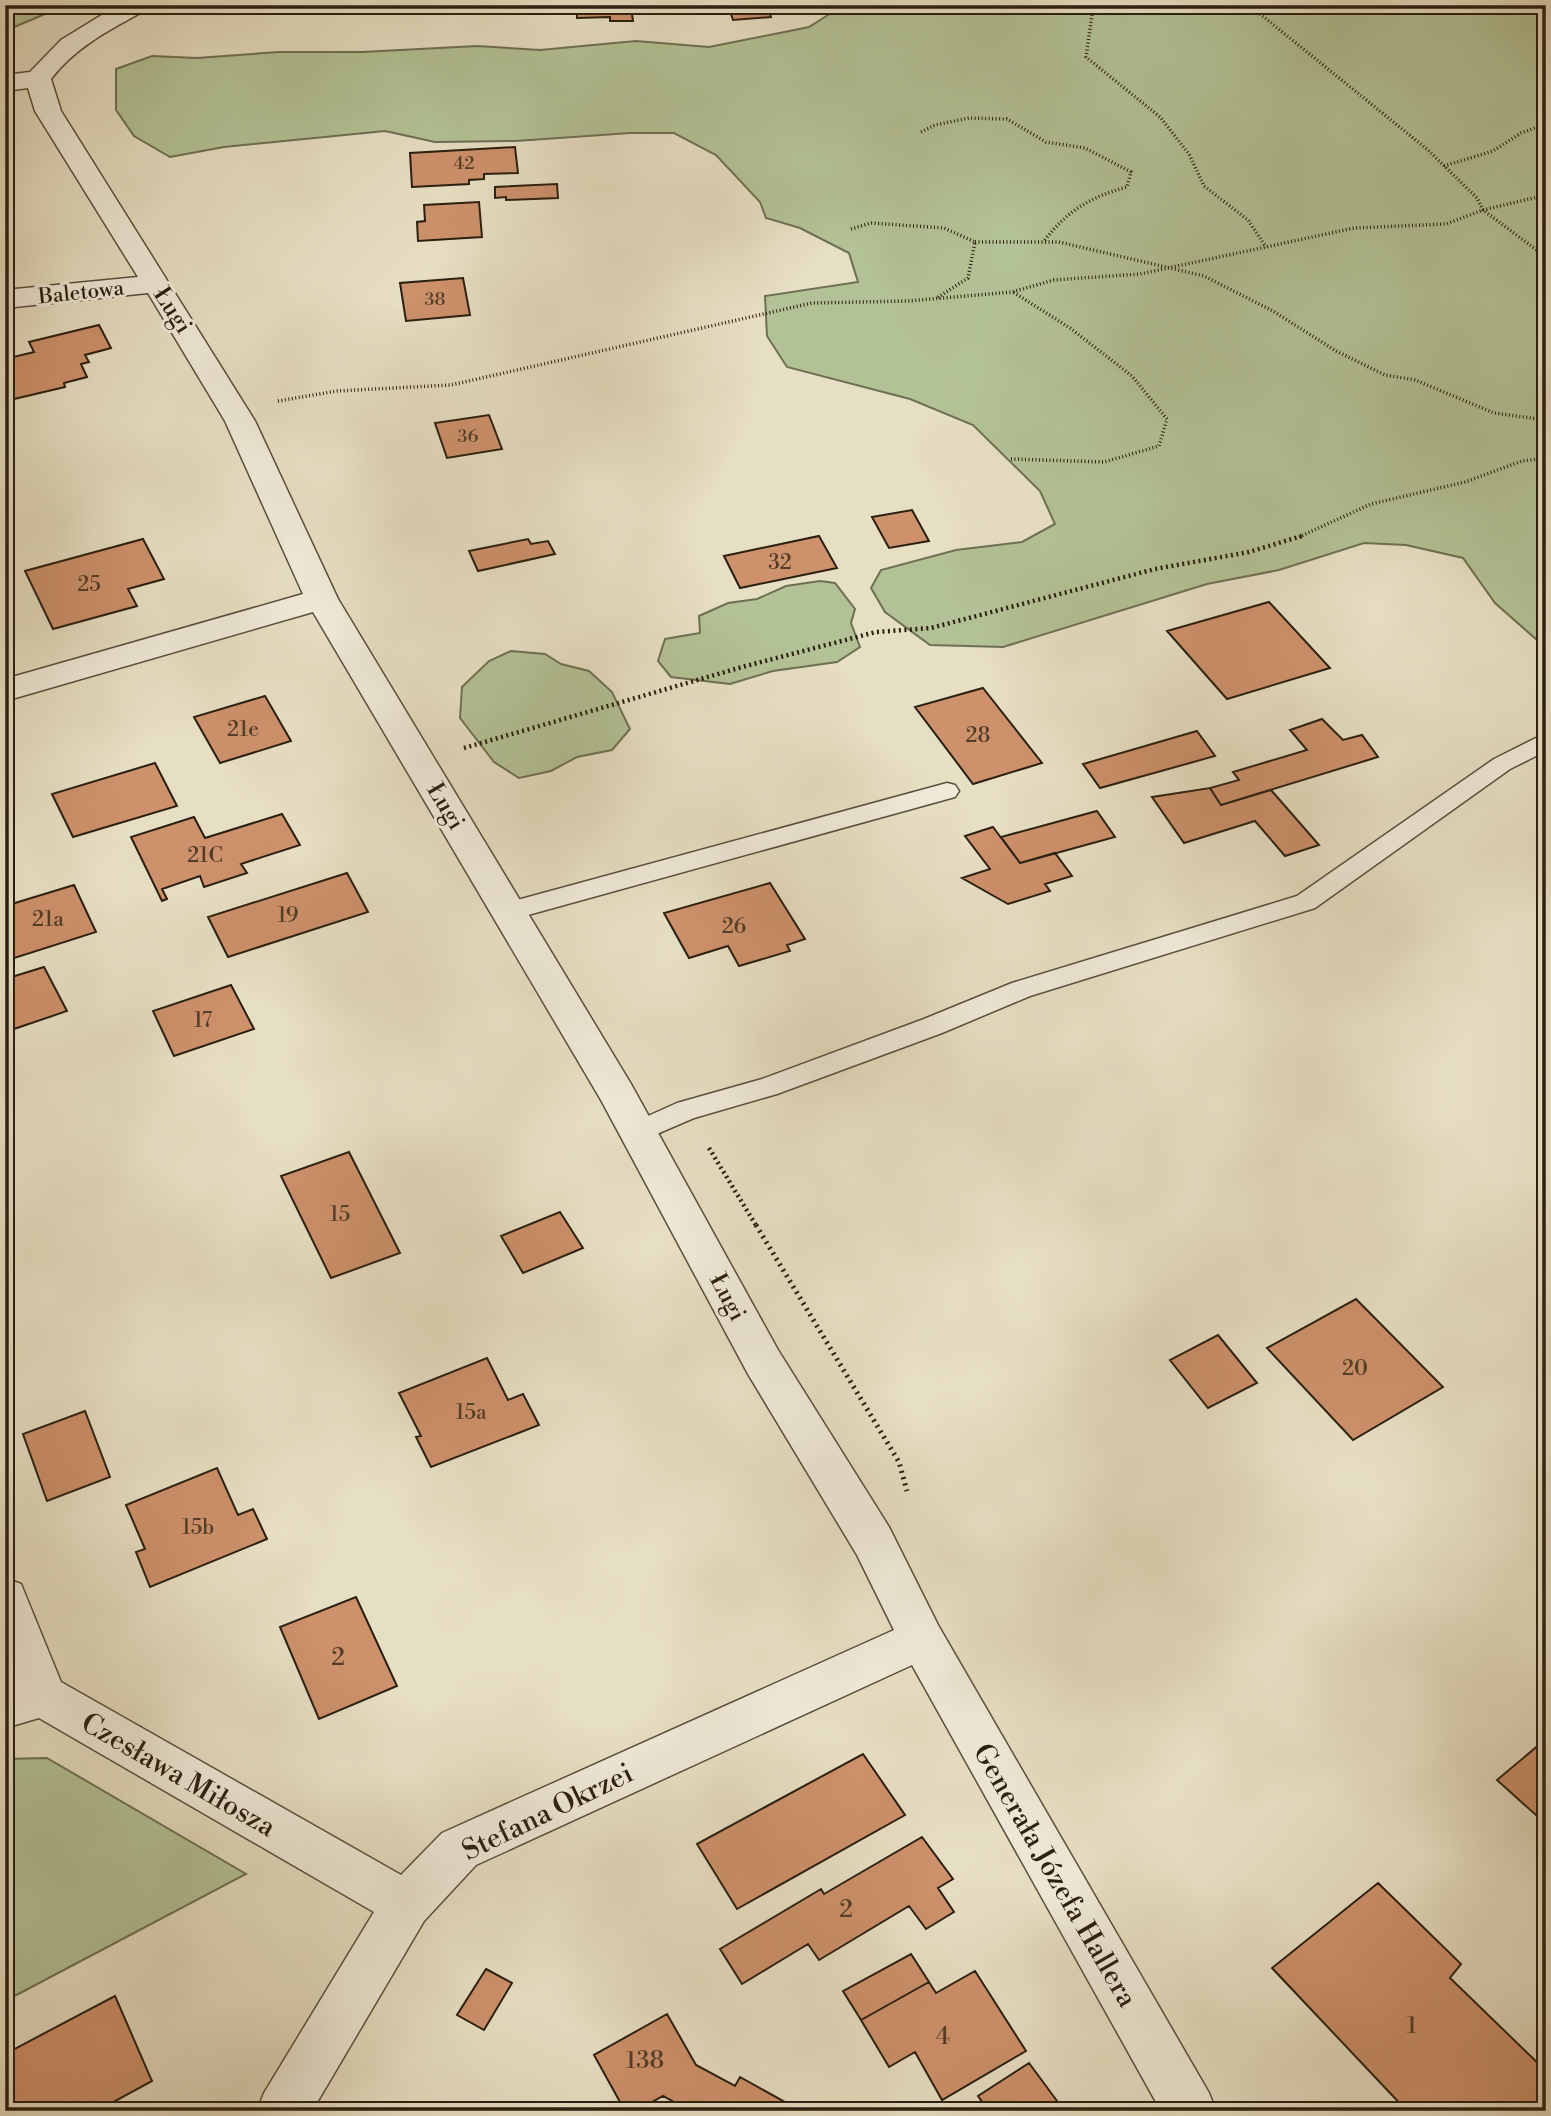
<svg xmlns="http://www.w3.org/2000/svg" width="1551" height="2116" viewBox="0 0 1551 2116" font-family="'Libre Bodoni',serif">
<rect width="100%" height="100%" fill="#e7dfc3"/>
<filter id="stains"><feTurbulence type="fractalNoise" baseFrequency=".00286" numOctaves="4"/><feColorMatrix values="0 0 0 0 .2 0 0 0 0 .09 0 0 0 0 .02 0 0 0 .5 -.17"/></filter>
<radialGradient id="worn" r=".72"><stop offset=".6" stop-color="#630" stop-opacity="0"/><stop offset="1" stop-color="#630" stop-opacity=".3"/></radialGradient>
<!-- green -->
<path fill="#b3c296" stroke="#6e7053" stroke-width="2" d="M5,5H66L5,31Z
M839,5H1546V648L1495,603L1463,558L1406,545L1364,543L1279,570L1207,584L1003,647L930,645L885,612L871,588L881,570L956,550L1022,542L1055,524L1040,491L973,425L910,399L787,367L767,336L765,296L858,282L849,253L800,228L766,218L760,202L716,155L674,133H630L516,141L435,142L385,131L224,147L170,157L134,136L116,110V69L152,56L197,58L279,52H362L477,46L540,50L636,41L709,47L809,27L839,8Z
M820,581L835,583L855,609L851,623L860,647L837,662L773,671L730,684L671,677L658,661L665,639L700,633L699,616L728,603L757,599L786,586Z
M511,651L545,654L561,664L589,671L612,692L630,729L612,750L577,757L551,771L519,778L494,762L460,718L462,687L489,661Z
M47,1758L246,1874L5,2001V1759Z"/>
<!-- building -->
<path fill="#cd916b" stroke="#2a1f10" stroke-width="2" d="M223,5H281V11L222,13Z
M518,5H678L663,13L632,14L633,21H610V17L577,18V12L518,14Z
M728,5H767L771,17L733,20Z
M515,147L518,173L484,174V179L469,180V184L412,187L410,153Z
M557,184L558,198L506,200V197L495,198V187Z
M479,202L482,237L418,241L417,222L425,221L424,205Z
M463,278L470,315L406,321L400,283Z
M99,325L111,348L85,355L89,362L81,364L87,377L64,383L65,387L14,399L5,381V359L34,352L29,342Z
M489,415L502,449L447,458L435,423Z
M912,510L929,541L889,548L872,517Z
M819,536L837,568L740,588L724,556Z
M143,539L164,579L128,589L137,606L53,629L25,571Z
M528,539L531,544L548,541L555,554L478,571L469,551Z
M1269,602L1330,668L1227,699L1167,631Z
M983,688L1042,763L973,784L915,707Z
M265,696L291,741L220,763L194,717Z
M1322,719L1343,740L1362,735L1378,757L1221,805L1210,788L1239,780L1233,772L1307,750L1290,730Z
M1197,731L1215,756L1100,788L1083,764Z
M155,763L177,806L73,837L52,794Z
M1210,788L1221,805L1271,790L1319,845L1285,856L1255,821L1184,843L1152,797Z
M1097,811L1115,837L1020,863L1001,837Z
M282,814L300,845L241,864L247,873L204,887L200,876L162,889L167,899L162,901L131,837L194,817L205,838Z
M993,827L1020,863L1055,853L1072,876L1045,884L1050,891L1008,904L962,878L990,869L965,836Z
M347,873L368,912L228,957L208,917Z
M770,883L805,939L787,945L790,951L739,966L728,946L689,958L664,913Z
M74,885L96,932L5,961V906Z
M44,967L67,1011L5,1032V979Z
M231,985L254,1029L174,1056L153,1011Z
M349,1152L400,1253L331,1278L281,1176Z
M560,1212L583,1248L523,1273L501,1236Z
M1356,1299L1443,1387L1353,1440L1267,1348Z
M1218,1335L1257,1383L1208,1408L1170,1360Z
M487,1358L508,1400L523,1394L539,1425L431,1467L416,1437L421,1436L399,1393Z
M85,1411L110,1477L47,1501L23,1434Z
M217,1468L238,1515L253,1509L267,1539L150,1587L136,1552L145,1549L126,1505Z
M356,1597L397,1686L319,1719L280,1627Z
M1546,1739V1824L1497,1780Z
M863,1754L905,1815L737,1909L697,1844Z
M922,1837L953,1879L938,1888L954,1912L926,1929L909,1906L819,1960L808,1944L742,1984L720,1949L821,1889L824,1894Z
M1378,1883L1461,1964L1450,1978L1546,2071V2111H1407L1272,1968Z
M911,1954L929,1982L861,2020L843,1991Z
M486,1969L512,1983L484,2030L457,2015Z
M975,1971L1026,2051L942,2100L915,2052L889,2067L861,2020L929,1982L936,1993Z
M115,1996L152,2081L97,2111H5V2054Z
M667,2014L696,2065L735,2086L740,2077L801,2111H690L663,2096L636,2111H625L594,2055Z
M1029,2063L1060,2105L1052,2111H977L985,2106L978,2096Z"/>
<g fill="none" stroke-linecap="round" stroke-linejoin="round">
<defs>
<path id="lane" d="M1546,733V751L1510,769L1315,908L1030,996L942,1033L777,1094L694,1118L638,1142L628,1139L625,1132L628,1125L677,1103L762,1079L924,1019L1012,983L1297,896L1494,759Z
M947,783L955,785L959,791L955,797L510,920L501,917L498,911L501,905L510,902Z"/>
<path id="street" d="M118,5H149L146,10C111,29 75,47 51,79L61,111L255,421L338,599L631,1084L778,1350L889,1527L938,1625L1209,2093L1216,2111H1161L912,1665L476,1865L424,1921L312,2111H257L264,2093L374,1912L39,1718L5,1728V1686L15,1683L5,1659V1578L21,1584L61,1682L401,1875L442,1833L894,1630L857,1555L748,1374L601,1100L313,612L5,701V679L303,594L225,421L148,293L5,308V290L138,277L35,111L28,88L5,91V75L30,72L61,40Z"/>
</defs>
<!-- lane casing -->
<use href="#lane" stroke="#594f3d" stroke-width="3"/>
<!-- street casing -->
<use href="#street" stroke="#594f3d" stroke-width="3"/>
<!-- path-far2 -->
<path stroke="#2a1f10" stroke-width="3.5" stroke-dasharray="1 2.5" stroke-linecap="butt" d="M1091,5L1093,8L1086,57L1160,117L1189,154L1204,186L1248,220L1266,247
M1249,5L1428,150L1477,198L1483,210L1546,257
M921,132L935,125L969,118L1007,119L1046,142L1085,148L1131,172L1127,187C1090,197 1067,211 1044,241
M1444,166L1493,151L1521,133L1546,124
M851,229L871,223L944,228L975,242L968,278L937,298
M975,242H1059L1204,276L1273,311L1336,351L1385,375L1415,380L1494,413L1546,420
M278,401L337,391L451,385L812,303L908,301L1012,292L1054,280L1140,274L1354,228L1446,224L1483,210L1546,195
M1011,459L1104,462L1159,446L1167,419L1132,376L1070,328L1013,292
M1299,537L1371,504L1465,482L1522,461L1546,458"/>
<!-- path-far1 -->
<path stroke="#2a1f10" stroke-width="4.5" stroke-dasharray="2 3.5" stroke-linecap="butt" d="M464,748L742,667L876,632L931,628L1155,569L1249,552L1305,535
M709,1148L757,1227"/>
<!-- path -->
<path stroke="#2a1f10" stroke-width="5" stroke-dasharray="2 4.5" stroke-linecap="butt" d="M756,1225L899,1462L907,1491"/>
<!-- lane -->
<use href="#lane" fill="#efead8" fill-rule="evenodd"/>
<!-- street -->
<use href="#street" fill="#efead8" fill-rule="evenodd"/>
</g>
<g text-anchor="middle" stroke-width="6" stroke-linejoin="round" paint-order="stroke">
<!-- far-number labels -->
<g font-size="18" fill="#533c27">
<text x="464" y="169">42</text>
<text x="435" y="305">38</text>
<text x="468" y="442">36</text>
</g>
<!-- far-street labels -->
<g font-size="21" fill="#2a1f10" stroke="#efead8">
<text transform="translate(81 292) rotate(-6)" y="7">Baletowa</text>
</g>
<!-- number labels -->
<g font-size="21" fill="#533c27">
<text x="780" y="569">32</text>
<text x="89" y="591">25</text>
<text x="243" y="736">21e</text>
<text x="978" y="742">28</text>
<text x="205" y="862">21C</text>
<text x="288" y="922">19</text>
<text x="48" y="926">21a</text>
<text x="734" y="933">26</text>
<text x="203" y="1027">17</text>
<text x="340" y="1221">15</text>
<text x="1355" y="1375">20</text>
<text x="471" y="1419">15a</text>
<text x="198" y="1534">15b</text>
</g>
<!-- street labels -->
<g font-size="24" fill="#2a1f10" stroke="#efead8">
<text transform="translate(173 310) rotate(57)" y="8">Ługi</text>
<text transform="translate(446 806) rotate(59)" y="8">Ługi</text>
<text transform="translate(728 1297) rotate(62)" y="8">Ługi</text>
</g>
<!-- near-number labels -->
<g font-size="24" fill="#533c27">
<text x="338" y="1665">2</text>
<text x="846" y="1917">2</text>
<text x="1412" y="2033">1</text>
<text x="943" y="2044">4</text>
<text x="645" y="2068">138</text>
</g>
<!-- near-street labels -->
<g font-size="28" fill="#2a1f10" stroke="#efead8">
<text transform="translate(179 1774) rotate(30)" y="10">Czesława Miłosza</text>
<text transform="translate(547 1811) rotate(-26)" y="10">Stefana Okrzei</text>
<text transform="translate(1056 1875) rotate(60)" y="10">Generała Józefa Hallera</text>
</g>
</g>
<!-- margin -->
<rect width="1551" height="2116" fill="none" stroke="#e7dfc3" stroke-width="28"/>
<rect x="7" y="7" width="1537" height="2102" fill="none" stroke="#2a1f10" stroke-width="3.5"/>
<rect x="14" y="14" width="1523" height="2088" fill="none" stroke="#2a1f10" stroke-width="2"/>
<rect width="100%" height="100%" filter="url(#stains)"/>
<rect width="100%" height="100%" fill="url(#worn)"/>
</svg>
